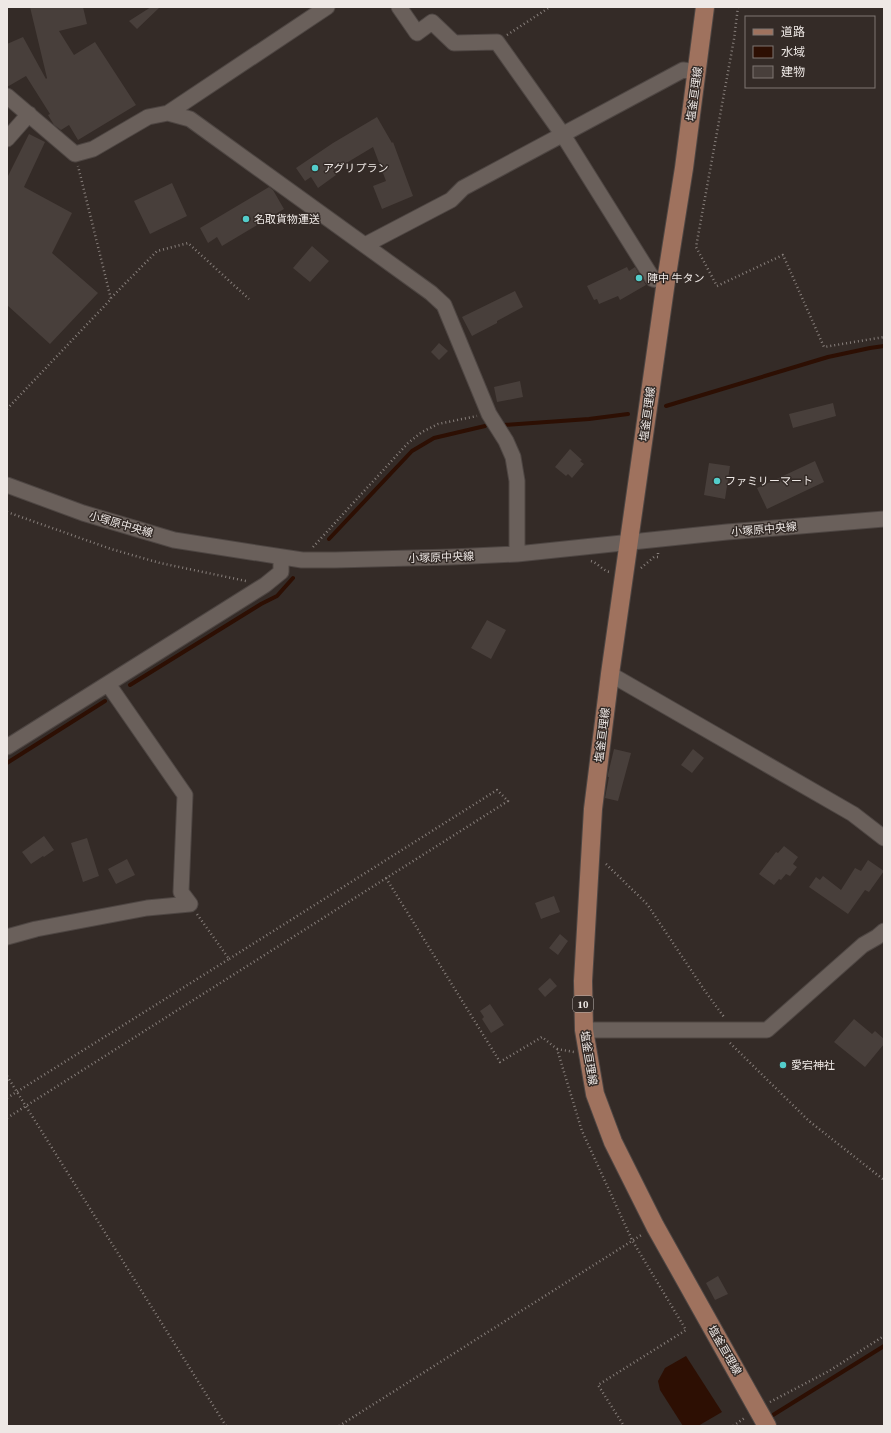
<svg xmlns="http://www.w3.org/2000/svg" width="891" height="1433" viewBox="0 0 891 1433" font-family="'Source Serif 4','Noto Sans JP',serif">
<rect width="100%" height="100%" fill="#342b27"/>
<!-- water -->
<path fill="#2d0f03" d="M686,1356L722,1412L698,1426H683L660,1390L658,1381L665,1368Z"/>
<g fill="none" stroke-linecap="round" stroke-linejoin="round">
<!-- stream -->
<path stroke="#2d0f03" stroke-width="4" d="M666,406L828,357L870,348L884,346
M503,425L589,419L628,414
M329,539L412,451L434,438L485,426
M130,685L261,604L277,596L293,578
M7,763L105,701
M773,1415L884,1346"/>
</g>
<!-- building -->
<path fill="#483f3b" d="M30,7H83L87,24L59,31L74,55L95,42L136,105L78,140L69,125L61,130L54,125L48,115L50,114L26,76L7,87V44L23,37L46,79L47,78Z
M151,7H160L137,29L129,21Z
M377,117L392,143L393,142L413,196L382,209L373,186L386,181L373,147L333,171L336,175L318,188L311,177L305,181L296,168L333,143Z
M29,134L45,142L24,187L72,213L52,253L98,293L50,344L7,305V178Z
M172,183L187,216L150,234L134,201Z
M269,187L273,190L284,209L222,246L217,237L208,243L200,228Z
M312,246L329,261L310,282L293,268Z
M627,267L629,271L635,267L646,285L620,300L618,296L599,304L597,299L594,300L587,286Z
M515,291L523,307L497,321V323L472,336L462,317Z
M439,343L448,351L439,360L431,352Z
M520,381L523,397L497,402L494,387Z
M833,403L836,416L793,428L789,414Z
M570,449L582,460L580,461L584,464L572,478L568,474L566,476L555,467Z
M815,461L824,482L767,509L757,488Z
M709,463L730,466L725,499L704,495Z
M487,620L506,630L491,659L471,648Z
M614,749L631,753L618,801L605,798L609,777H608V774Z
M693,749L704,758L692,773L681,765Z
M44,836L54,850L44,857L43,856L31,864L22,852Z
M87,838L99,876L83,882L71,843Z
M784,846L798,857L793,864L797,867L790,876L786,874L781,880L779,879L774,885L759,874L776,852L778,853Z
M127,859L135,875L116,884L108,869Z
M868,860L884,871L869,892L865,890L848,914L809,887L816,877L820,880L823,876L841,890L855,868L861,871Z
M554,896L560,912L541,919L535,903Z
M560,934L568,941L558,955L549,948Z
M550,978L557,986L545,997L538,989Z
M490,1004L504,1025L491,1033L482,1019L484,1017L480,1011Z
M854,1019L872,1034L875,1031L884,1039V1044L865,1067L834,1042Z
M718,1276L728,1294L715,1300L706,1283Z"/>
<g fill="none" stroke-linecap="round" stroke-linejoin="round">
<defs>
<path id="minor" d="M399,7L417,33L432,22L454,43L497,42L563,135L653,279L666,281
M7,96L75,154L93,149L148,117L168,113L190,119L431,293L444,305L489,414L506,441L513,457L517,481V554
M168,113L327,7
M7,139L29,114
M365,245L451,200L463,188L683,70L697,72
M7,485L83,513L174,540L302,560H335L451,557L517,554L727,532L884,519
M610,674L853,814L884,838
M108,684L185,795L181,892L190,904
M7,747L265,585L281,572V557
M7,937L36,929L147,908L190,904
M584,1030H767L863,945L877,937L884,931"/>
<path id="major" d="M705,7L684,168L666,281L610,674L593,809L583,981L584,1030L595,1094L613,1142L655,1226L767,1426"/>
</defs>
<!-- minor casing -->
<use href="#minor" stroke="#4e4643" stroke-width="17"/>
<!-- major casing -->
<use href="#major" stroke="#4e4643" stroke-width="20"/>
<!-- path -->
<path stroke="#877f7b" stroke-width="2.5" stroke-dasharray="1 3" stroke-linecap="butt" d="M738,7L734,39L696,247L717,286L783,255L824,347L884,337
M507,35L550,7
M111,298L157,251L188,243L249,299
M7,409L111,299L78,166
M7,512L111,549L160,563L246,581
M313,547L408,443L422,432L438,424L477,416
M591,561C598,563 603,571 610,572
M641,568L654,557H658V551
M606,864L647,904L705,991L724,1017
M386,878L500,1062L542,1037L557,1049L582,1131L632,1240L686,1330L598,1385L624,1426
M730,1043L809,1121L884,1180
M557,1049L574,1052
M7,1076L226,1426
M7,1098L229,959L197,914
M7,1118L508,801L497,790L229,959
M770,1402L829,1371L884,1336
M339,1426L643,1234
M733,1426L746,1417"/>
<!-- minor -->
<use href="#minor" stroke="#6a605b" stroke-width="15"/>
<!-- major -->
<use href="#major" stroke="#9f725e" stroke-width="18"/>
</g>
<!-- markers -->
<g fill="#53cdcb" stroke="#342b27" stroke-width="1.5">
<circle cx="315" cy="168" r="4"/>
<circle cx="246" cy="219" r="4"/>
<circle cx="639" cy="278" r="4"/>
<circle cx="717" cy="481" r="4"/>
<circle cx="783" cy="1065" r="4"/>
</g>
<g text-anchor="middle" stroke-width="3" stroke-linejoin="round" paint-order="stroke">
<!-- shield labels -->
<rect fill="#342b27" stroke="#b6afac" stroke-width="1" x="573" y="996" width="20" height="16" rx="3"/>
<g font-size="10" font-weight="bold" fill="#eee8e5">
<text x="583" y="1008">10</text>
</g>
<!-- street labels -->
<g font-size="11" fill="#eee8e5" stroke="#342b27">
<text transform="translate(694 94) rotate(-82)" y="4">塩釜亘理線</text>
<text transform="translate(647 414) rotate(-82)" y="4">塩釜亘理線</text>
<text transform="translate(121 524) rotate(16)" y="4">小塚原中央線</text>
<text transform="translate(764 529) rotate(-5)" y="4">小塚原中央線</text>
<text transform="translate(441 557) rotate(-2)" y="4">小塚原中央線</text>
<text transform="translate(602 735) rotate(-83)" y="4">塩釜亘理線</text>
<text transform="translate(589 1058) rotate(81)" y="4">塩釜亘理線</text>
<text transform="translate(725 1350) rotate(60)" y="4">塩釜亘理線</text>
</g>
<!-- poi labels -->
<g font-size="11" fill="#eee8e5" stroke="#342b27" text-anchor="start">
<text x="323" y="172">アグリプラン</text>
<text x="254" y="223">名取貨物運送</text>
<text x="647" y="282">陣中 牛タン</text>
<text x="725" y="485">ファミリーマート</text>
<text x="791" y="1069">愛宕神社</text>
</g>
</g>
<!-- border -->
<rect width="891" height="1433" fill="none" stroke="#eee8e5" stroke-width="16"/>
<!-- legend -->
<rect x="745" y="16" width="130" height="72" fill="#342b27" stroke="#7e7773"/>
<rect x="753" y="29" width="20" height="6" fill="#9f725e" stroke="#7e7773"/>
<text x="781" y="36" font-size="12" fill="#eee8e5">道路</text>
<rect x="753" y="46" width="20" height="12" fill="#2d0f03" stroke="#7e7773"/>
<text x="781" y="56" font-size="12" fill="#eee8e5">水域</text>
<rect x="753" y="66" width="20" height="12" fill="#483f3b" stroke="#7e7773"/>
<text x="781" y="76" font-size="12" fill="#eee8e5">建物</text>
</svg>
